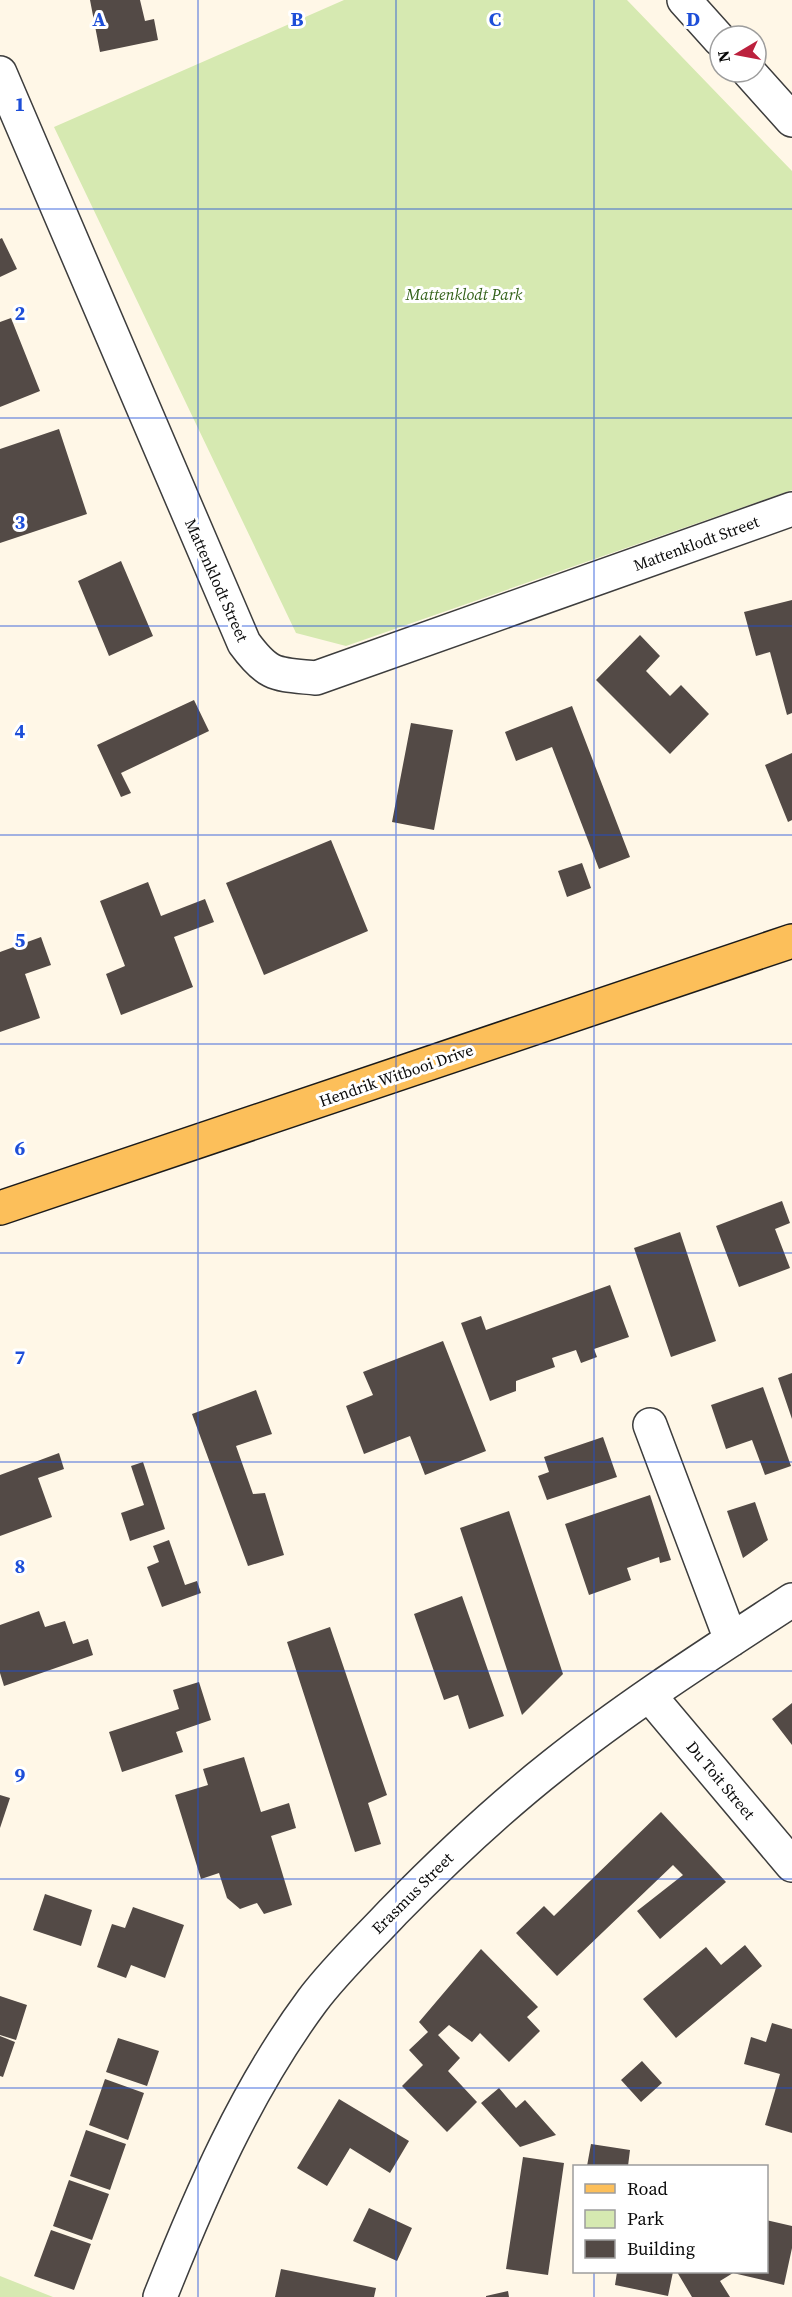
<svg xmlns="http://www.w3.org/2000/svg" width="792" height="2297" viewBox="0 0 792 2297" font-family="'Source Serif 4',serif">
<rect width="100%" height="100%" fill="#fff7e7"/>
<!-- green -->
<path fill="#d6e9b1" d="M344,0H627L792,171V490L346,646L296,633L54,127Z
M0,2276L53,2297H0Z"/>
<!-- building -->
<path fill="#534a46" d="M90,0H140L145,21L154,19L158,40L100,52Z
M2,238L17,269L0,277V239Z
M11,318L40,391L0,407V322Z
M59,429L87,514L0,543V449Z
M121,561L153,636L109,656L78,581Z
M792,600V713L787,715L770,652L756,656L744,612Z
M640,635L660,656L646,671L670,696L681,685L709,714L670,754L596,680Z
M194,700L209,731L121,773L131,793L121,797L97,745Z
M572,706L630,857L599,869L552,747L516,761L505,732Z
M411,723L453,730L434,830L392,822Z
M792,753V820L788,822L765,765Z
M331,840L368,931L264,975L226,883Z
M582,863L591,888L567,897L558,871Z
M148,882L161,916L205,899L214,922L174,937L193,987L121,1015L106,974L125,966L100,901Z
M41,937L51,965L25,974L40,1018L0,1032V952Z
M782,1201L790,1223L775,1229L790,1268L739,1287L716,1226Z
M680,1232L716,1341L671,1357L634,1248Z
M610,1285L629,1337L594,1349L597,1357L581,1363L576,1350L552,1358L555,1367L516,1381V1391L490,1401L461,1323L481,1316L486,1330Z
M443,1341L486,1451L425,1475L410,1436L364,1454L346,1406L373,1395L363,1372Z
M792,1373V1419L778,1378Z
M763,1387L791,1466L765,1475L752,1440L726,1449L711,1405Z
M256,1390L272,1434L236,1446L253,1494L265,1493L284,1555L248,1566L192,1414Z
M603,1437L617,1477L547,1500L538,1476L549,1472L544,1457Z
M59,1453L64,1469L38,1478L52,1517L0,1536V1475Z
M143,1462L165,1529L130,1541L121,1513L144,1505L131,1466Z
M650,1495L671,1560L660,1563L659,1557L627,1568L631,1580L589,1595L565,1524Z
M755,1502L768,1540L743,1558L727,1511Z
M509,1511L563,1674L522,1715L460,1528Z
M169,1540L185,1585L197,1581L201,1593L162,1607L147,1567L159,1562L153,1546Z
M462,1596L504,1716L469,1729L458,1695L444,1700L414,1614Z
M39,1611L45,1627L65,1621L73,1644L88,1639L93,1655L4,1686L0,1673V1625Z
M330,1627L387,1795L368,1803L381,1844L355,1852L287,1642Z
M199,1682L211,1720L176,1732L183,1752L122,1772L109,1732L179,1709L173,1690Z
M792,1703V1745L772,1719Z
M244,1757L261,1812L289,1803L296,1828L271,1836L292,1905L264,1914L257,1903L240,1909L227,1898L219,1873L201,1879L175,1795L208,1785L203,1769Z
M0,1795L10,1798L0,1828Z
M661,1812L726,1882L660,1939L637,1911L683,1875L673,1865L557,1976L516,1933L544,1906L554,1916Z
M45,1894L92,1910L81,1946L33,1930Z
M133,1907L184,1925L165,1978L131,1965L126,1978L97,1967L112,1924L125,1928Z
M745,1945L762,1966L676,2038L643,1999L706,1947L721,1965Z
M481,1949L538,2007L527,2017L540,2031L509,2062L480,2033L472,2042L449,2025L438,2035L460,2058L448,2071L477,2102L447,2132L402,2086L423,2065L409,2050L428,2032L419,2022Z
M0,1996L27,2005L16,2040L0,2035Z
M772,2023L792,2029V2133L765,2125L780,2074L744,2064L751,2037L766,2042Z
M0,2036L15,2042L3,2077L0,2076Z
M118,2038L159,2051L147,2086L106,2072Z
M642,2061L662,2083L641,2102L621,2080Z
M105,2079L144,2093L128,2140L89,2125Z
M499,2088L516,2108L525,2100L556,2135L520,2147L481,2103Z
M339,2099L409,2141L390,2173L350,2148L327,2186L297,2168Z
M86,2130L126,2144L110,2190L70,2176Z
M591,2144L630,2150L628,2166H587Z
M523,2157L564,2163L548,2275L506,2269Z
M69,2180L109,2194L92,2240L53,2226Z
M369,2208L412,2228L397,2261L353,2241Z
M766,2220L792,2226V2248L784,2285L733,2273L720,2281L730,2297H692L677,2272H766Z
M51,2230L91,2244L74,2290L34,2276Z
M281,2269L376,2288L374,2297H275Z
M617,2272H673L668,2296L615,2285Z
M508,2291L509,2297H486V2296Z"/>
<g fill="none" stroke-linecap="round" stroke-linejoin="round">
<defs>
<path id="minor" d="M684,0L720,40
M749,72L792,120
M0,73L244,643C269,677 276,674 316,678L792,509
M650,1425L731,1640
M649,1695L792,1865
M160,2297C201,2194 246,2090 312,2001C336,1969 366,1941 393,1912C444,1860 497,1810 554,1765C629,1705 711,1653 792,1600"/>
<path id="major" d="M0,1208L792,941"/>
</defs>
<!-- minor casing -->
<use href="#minor" stroke="#3d3d3d" stroke-width="36"/>
<!-- major casing -->
<use href="#major" stroke="#1b1b1b" stroke-width="36"/>
<!-- minor -->
<use href="#minor" stroke="#fff" stroke-width="33"/>
<!-- major -->
<use href="#major" stroke="#fcbf5a" stroke-width="33"/>
</g>
<!-- grid -->
<path fill="none" stroke="#1d4ed8" stroke-width="1.5" stroke-opacity="0.55" d="M198,0V2297M396,0V2297M594,0V2166M0,209H792M0,418H792M0,626H792M0,835H792M0,1044H792M0,1253H792M0,1462H792M0,1671H792M0,1879H792M0,2088H792M594,2272V2297"/>
<g text-anchor="middle" stroke-width="6" stroke-linejoin="round" paint-order="stroke">
<!-- park labels -->
<g font-size="16" font-style="italic" fill="#33621a" stroke="#fff">
<text x="464" y="300">Mattenklodt Park</text>
</g>
<!-- street labels -->
<g font-size="16" fill="#0a0a0a" stroke="#fff">
<text transform="translate(696 543) rotate(-20)" y="6">Mattenklodt Street</text>
<text transform="translate(217 580) rotate(66)" y="6">Mattenklodt Street</text>
<text transform="translate(396 1075) rotate(-19)" y="6">Hendrik Witbooi Drive</text>
<text transform="translate(721 1780) rotate(50)" y="6">Du Toit Street</text>
<text transform="translate(412 1893) rotate(-45)" y="6">Erasmus Street</text>
</g>
</g>
<g font-size="20" text-anchor="middle" font-weight="bold" fill="#1d4ed8" stroke="#fff" stroke-width="6" stroke-linejoin="round" paint-order="stroke">
<text x="99" y="26">A</text>
<text x="297" y="26">B</text>
<text x="495" y="26">C</text>
<text x="693" y="26">D</text>
<text x="20" y="111">1</text>
<text x="20" y="320">2</text>
<text x="20" y="529">3</text>
<text x="20" y="738">4</text>
<text x="20" y="947">5</text>
<text x="20" y="1155">6</text>
<text x="20" y="1364">7</text>
<text x="20" y="1573">8</text>
<text x="20" y="1782">9</text>
</g>
<!-- legend -->
<rect x="573" y="2165" width="195" height="108" fill="#ffffff" stroke="#9d9d9d" stroke-width="1.5"/>
<rect x="585" y="2184" width="30" height="9" fill="#fcbf5a" stroke="#9d9d9d" stroke-width="1.5"/>
<text x="627" y="2195" font-size="18" fill="#0a0a0a">Road</text>
<rect x="585" y="2210" width="30" height="18" fill="#d6e9b1" stroke="#9d9d9d" stroke-width="1.5"/>
<text x="627" y="2225" font-size="18" fill="#0a0a0a">Park</text>
<rect x="585" y="2240" width="30" height="18" fill="#534a46" stroke="#9d9d9d" stroke-width="1.5"/>
<text x="627" y="2255" font-size="18" fill="#0a0a0a">Building</text>
<!-- north arrow -->
<g transform="translate(738 54) rotate(260)"><circle r="28" fill="#ffffff" stroke="#9d9d9d" stroke-width="1.5"/>
<path d="M0-4.5L10 22L0 15L-10 22Z" fill="#bc213d"/>
<text y="-9" font-size="16" font-weight="bold" text-anchor="middle" fill="#0a0a0a">N</text>
</g>
</svg>
